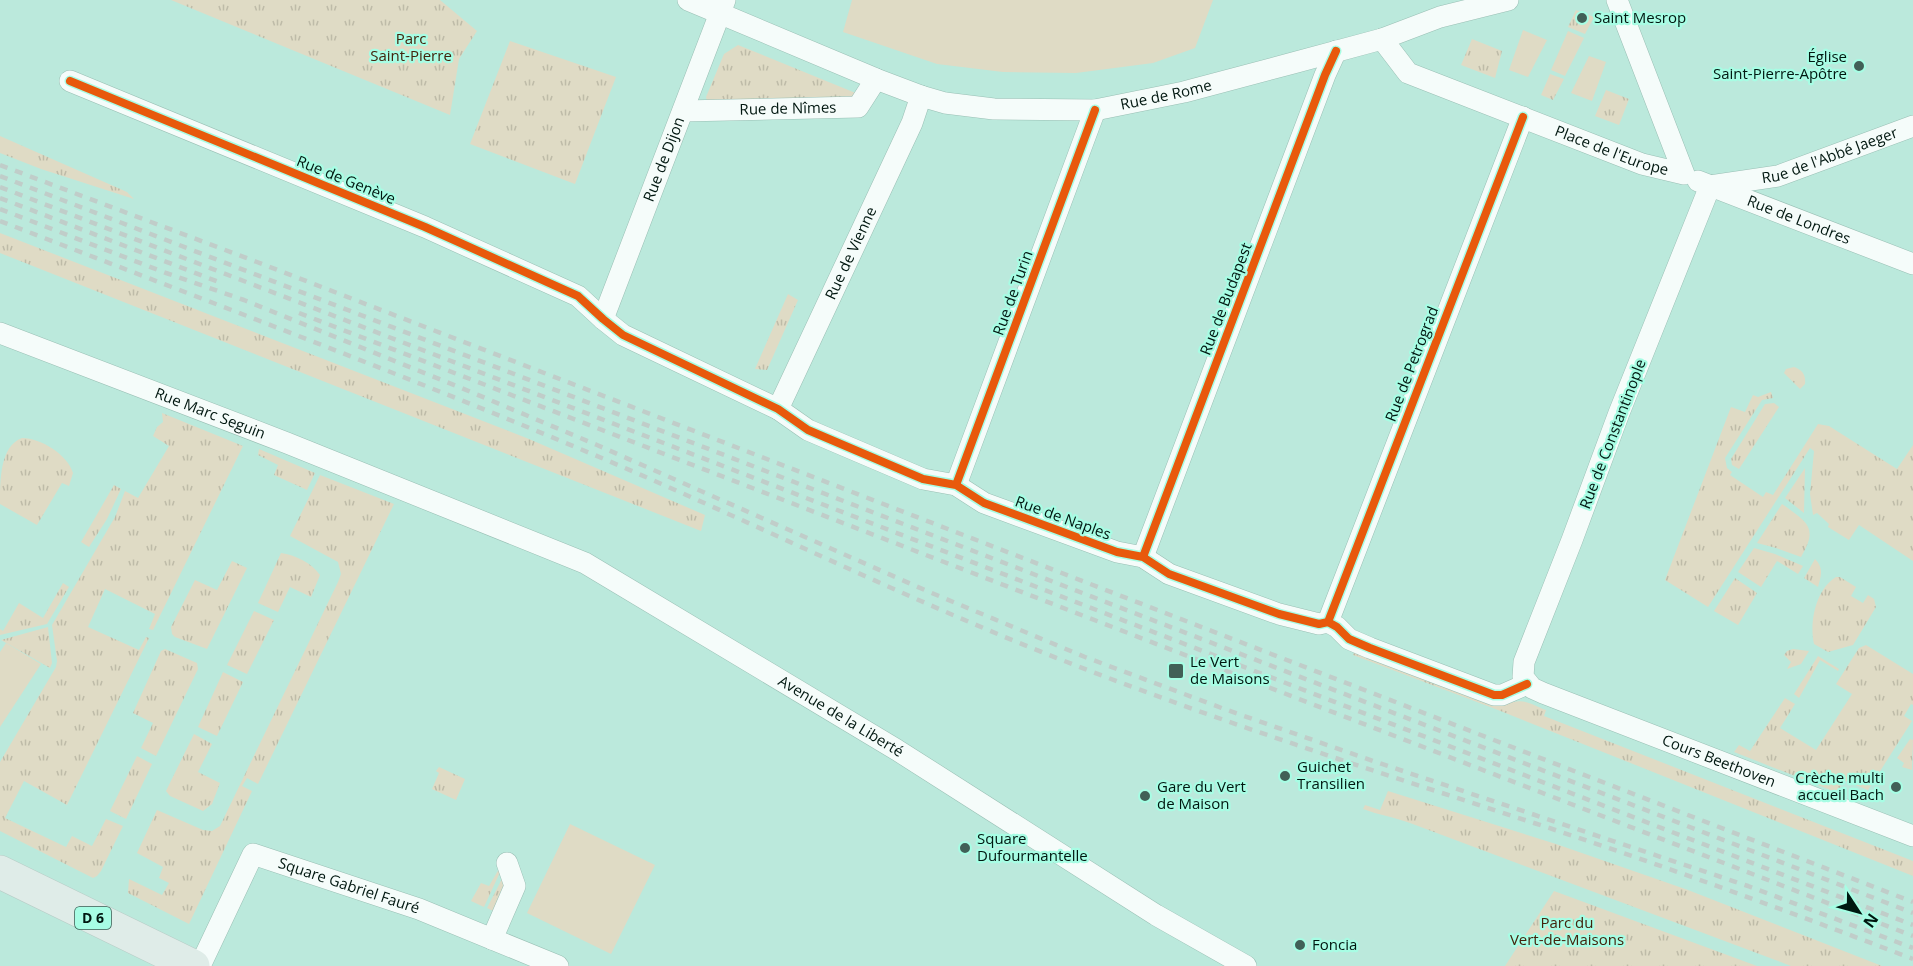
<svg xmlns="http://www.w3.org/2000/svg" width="1913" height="966" viewBox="0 0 1913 966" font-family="'Open Sans',sans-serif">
<defs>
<pattern id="grass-tufts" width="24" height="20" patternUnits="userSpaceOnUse" patternTransform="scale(1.5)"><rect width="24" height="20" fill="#dfdbc5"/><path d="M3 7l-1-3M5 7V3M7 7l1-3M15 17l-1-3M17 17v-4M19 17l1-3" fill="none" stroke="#bebba8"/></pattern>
</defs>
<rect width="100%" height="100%" fill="#bbe9dc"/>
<!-- grass -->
<path fill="url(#grass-tufts)" d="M171,0H440L477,31L459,59L450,115Z
M1576,10L1594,17L1585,34L1568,27Z
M1472,39L1502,51L1495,78L1461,65Z
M510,41L616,77L575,184L470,144Z
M738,45L858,94V97L708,105L706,97L724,54Z
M1550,74L1564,79L1553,100L1541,95Z
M1606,90L1629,99L1619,125L1595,116Z
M0,136L127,192L134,199L41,169L0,153Z
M0,233L529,439L705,515L701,531L0,253Z
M788,294L798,300L767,370L755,369Z
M1794,367C1802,370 1806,374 1805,384L1800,389L1784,373L1786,369Z
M1771,392L1773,398L1762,400L1725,458L1727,468L1732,472L1730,475L1763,497L1766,492L1773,495L1818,424L1829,426L1897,469L1913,445V561L1859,525L1849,540L1828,527L1829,524L1817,513L1813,515L1810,494L1814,451L1810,448L1708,607L1665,580L1731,407L1745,412L1753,395L1758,397Z
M1774,403L1779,407L1739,469L1732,465L1731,459L1765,404Z
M162,413L243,446L153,630L149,629L155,614L105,589L88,627L139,650L146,637L149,638L67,805L24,781L5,818L66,847L72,836L92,846L106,819L123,826L101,871L97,876L93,878L0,831V762L56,667L57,661L52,625L115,517L125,491L138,498L169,446L153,436L157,427L163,422Z
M22,438C41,438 68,455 73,473L69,486L62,483L37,525L0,504C0,480 0,446 22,438Z
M259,449L315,473L307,490L274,475L278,465L258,455Z
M1805,468L1804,513L1785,498Z
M320,475L394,504L258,784L247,778L242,786L252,791L189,924L128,893L129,879L162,895L169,883L159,878L163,867L137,853L157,810L203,830L212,831L220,826L338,582L341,574L338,562L290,536Z
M114,485L121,489L107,519L89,547L81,542Z
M1782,504C1807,522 1819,527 1801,557L1776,548L1757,543Z
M1754,548L1775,554L1803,566L1798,574L1777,561L1761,587L1738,572Z
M281,553C295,555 312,563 320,575L311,597L290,587L278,612L258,603Z
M1815,559C1824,568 1821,576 1818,587L1804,578Z
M232,561L247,568L207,649L175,637L172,634L171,627L195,580L217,590Z
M1836,577H1840L1856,587L1851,596L1863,603L1868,595L1874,599L1876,607L1853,645L1828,652L1814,644C1809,622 1816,589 1836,577Z
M1735,578L1757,593L1738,625L1714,611Z
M63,583L69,587L47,624L0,635V629L3,631L19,603L43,618Z
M254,611L274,620L247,674L227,665Z
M48,627L52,663L50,668L1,640Z
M1866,645L1913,674V705L1911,704L1904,716L1912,721L1868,790L1843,780L1838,793L1734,752L1739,745L1750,751L1785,698L1795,704L1780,728L1816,750L1852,694L1836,684L1859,648Z
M165,649L197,663L198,669L156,756L141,748L153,723L133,713L161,651Z
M1793,649L1809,651L1801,664L1787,669L1791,662L1784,655L1787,651Z
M1355,651L1505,704C1525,698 1528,703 1546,710L1544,716L1913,861V876L1498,710L1353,655Z
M1818,656L1839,669L1838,671L1820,660L1799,698L1794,694Z
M223,672L243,682L217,736L198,727Z
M194,734L212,744L198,772L220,783L212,804L203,811L170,796L166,791Z
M1910,739L1913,740L1912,770L1902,767L1904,763L1897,758Z
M137,756L152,764L126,819L110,811Z
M439,767L465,779L456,800L432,789L439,773L436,771Z
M1388,791L1556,844L1688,890L1882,966H1791L1410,823C1394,817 1379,815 1363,809L1365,805L1380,810Z
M499,869L501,870L484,907L471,901L481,883L489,886Z
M504,875L506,882L497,913L487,908Z
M1554,891L1757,966H1505Z"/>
<!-- pitch -->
<path fill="#dfdbc5" d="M852,0H1213L1195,48L1153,63L1076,73L1003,72L937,64L843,32Z
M1523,30L1547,40L1528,77L1509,70Z
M1568,31L1584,38L1565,76L1551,70Z
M1589,56L1606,62L1592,101L1571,93Z
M6,643L41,664L0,727V652Z
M570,824L655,865L611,954L527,913Z"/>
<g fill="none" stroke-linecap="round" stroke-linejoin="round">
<defs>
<g id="minor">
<path id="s1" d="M688,0L876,79L921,96L945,103L994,109L1095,110L1184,92L1293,63L1382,39L1440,17L1508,0"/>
<path id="s2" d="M1382,39L1408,73L1642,164L1684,174L1617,0"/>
<path d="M70,81L425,227L578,296L603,319L623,335L778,409L808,430L923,479L956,485L984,503L1117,552L1143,557L1169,574L1279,614L1319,624L1328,622L1337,627L1349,639L1370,648L1494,695H1502L1527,684"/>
<path id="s3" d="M683,111L858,107L876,79"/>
<path id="s4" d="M1698,181L1913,264"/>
<path id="s5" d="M1710,186L1619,413L1572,540L1524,662L1523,677L1532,688L1543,693L1913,836"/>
<path id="s6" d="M1710,186L1778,176L1913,126"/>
<path id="s7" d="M603,319L725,0"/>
<path id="s8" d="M0,333L287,443L585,563L897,750L1156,915L1246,966"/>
<path id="s9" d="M778,409L912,123L921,96"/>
<path d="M956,485L1095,110"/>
<path d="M1143,557L1325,75L1336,51"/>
<path d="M1328,622L1523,117"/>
<path d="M492,939L515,886L507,863"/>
<path id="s10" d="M200,966L253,854L419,909L558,966"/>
</g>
<path id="primary" d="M0,872L193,966"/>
</defs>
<!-- minor casing -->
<use href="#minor" stroke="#99bfb4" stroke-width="22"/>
<!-- primary casing -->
<use href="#primary" stroke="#b8cdc7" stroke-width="34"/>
<!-- minor -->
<use href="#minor" stroke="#f5fcfa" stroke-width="21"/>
<!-- primary -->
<use href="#primary" stroke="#dfece8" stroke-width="33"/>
<!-- rail -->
<path stroke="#c0cdc9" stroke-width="4.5" stroke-dasharray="8 8" stroke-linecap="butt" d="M0,165L257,262L1913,902
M0,176L1913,913
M0,187L1913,925
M0,198L224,284
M0,209L166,273L244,300L459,387L597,445L927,591L1085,657L1227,710L1376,762L1748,886L1913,948
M0,221C202,299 405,375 604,459C759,525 910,601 1067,662C1220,722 1378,772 1534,823C1662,865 1788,911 1913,959
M299,313L1913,936"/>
<defs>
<path id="cycleway" d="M70,81L425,227L578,296L603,319L623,335L778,409L808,430L923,479L956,485L984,503L1117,552L1143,557L1169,574L1279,614L1319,624L1328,622L1337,627L1349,639L1370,648L1494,695H1502L1527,684
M956,485L1095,110
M1143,557L1325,75L1336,51
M1328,622L1523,117"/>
</defs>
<!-- cycleway casing -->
<use href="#cycleway" stroke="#a7fde4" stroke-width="11"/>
<!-- cycleway -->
<use href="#cycleway" stroke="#e8590c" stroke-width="8"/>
</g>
<!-- markers -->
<g fill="#416057" stroke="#a7fde4" stroke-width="2">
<circle cx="1582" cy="18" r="6"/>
<circle cx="1859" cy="66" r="6"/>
<rect x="1168" y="663" width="16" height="16" rx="3"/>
<circle cx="1285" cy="776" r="6"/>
<circle cx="1896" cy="787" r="6"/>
<circle cx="1145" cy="796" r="6"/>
<circle cx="965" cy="848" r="6"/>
<circle cx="1300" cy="945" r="6"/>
</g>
<g text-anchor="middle" stroke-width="4.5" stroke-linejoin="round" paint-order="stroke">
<!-- shield labels -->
<rect fill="#a7fde4" stroke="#325c50" stroke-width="1.5" x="75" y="907" width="36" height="22" rx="4.5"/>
<g font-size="14" font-weight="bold" fill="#001710">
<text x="93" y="923">D 6</text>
</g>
<!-- poi labels -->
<g font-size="15" fill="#001710" stroke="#a7fde4" text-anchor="start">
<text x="1594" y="23">Saint Mesrop</text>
<text x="1847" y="62" text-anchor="end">Église<tspan x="1847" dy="17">Saint-Pierre-Apôtre</tspan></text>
<text x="1190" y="667">Le Vert<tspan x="1190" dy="17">de Maisons</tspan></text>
<text x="1297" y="772">Guichet<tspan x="1297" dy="17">Transilien</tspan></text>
<text x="1884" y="783" text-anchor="end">Crèche multi<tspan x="1884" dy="17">accueil Bach</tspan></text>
<text x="1157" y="792">Gare du Vert<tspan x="1157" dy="17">de Maison</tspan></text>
<text x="977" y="844">Square<tspan x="977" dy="17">Dufourmantelle</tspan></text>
<text x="1312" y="950">Foncia</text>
</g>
<!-- park labels -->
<g font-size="15" fill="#43230c" stroke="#a7fde4">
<text x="411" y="44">Parc<tspan x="411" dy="17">Saint-Pierre</tspan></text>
<text x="1567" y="928">Parc du<tspan x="1567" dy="17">Vert-de-Maisons</tspan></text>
</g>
<!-- street labels -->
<g font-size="15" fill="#001710" stroke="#a7fde4">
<text dy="5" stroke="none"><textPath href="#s1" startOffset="500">Rue de Rome</textPath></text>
<text dy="5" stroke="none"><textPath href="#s3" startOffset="105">Rue de Nîmes</textPath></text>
<text dy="5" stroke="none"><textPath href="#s2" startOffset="261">Place de l'Europe</textPath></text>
<text dy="5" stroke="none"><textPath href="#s6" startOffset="124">Rue de l'Abbé Jaeger</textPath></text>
<text dy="5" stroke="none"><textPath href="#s7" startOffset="171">Rue de Dijon</textPath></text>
<text transform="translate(346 180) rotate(22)" y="5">Rue de Genève</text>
<text dy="5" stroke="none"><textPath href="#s4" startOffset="108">Rue de Londres</textPath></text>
<text dy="5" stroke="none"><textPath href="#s9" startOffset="172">Rue de Vienne</textPath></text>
<text transform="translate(1013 293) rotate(-70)" y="5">Rue de Turin</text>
<text transform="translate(1226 299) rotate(-69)" y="5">Rue de Budapest</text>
<text transform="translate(1412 364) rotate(-69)" y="5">Rue de Petrograd</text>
<text dy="5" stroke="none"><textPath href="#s8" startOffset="225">Rue Marc Seguin</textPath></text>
<text transform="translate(1613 434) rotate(-69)" y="5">Rue de Constantinople</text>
<text transform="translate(1063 518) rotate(20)" y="5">Rue de Naples</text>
<text dy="5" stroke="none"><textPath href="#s8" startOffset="927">Avenue de la Liberté</textPath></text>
<text dy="5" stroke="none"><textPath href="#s5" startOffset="741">Cours Beethoven</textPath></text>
<text dy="5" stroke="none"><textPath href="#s10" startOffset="225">Square Gabriel Fauré</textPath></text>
</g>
</g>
<!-- north arrow -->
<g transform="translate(1859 912) rotate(126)" stroke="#a7fde4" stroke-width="4.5" paint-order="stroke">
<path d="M0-4.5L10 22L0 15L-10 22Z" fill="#001710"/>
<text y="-9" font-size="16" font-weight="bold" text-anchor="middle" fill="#001710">N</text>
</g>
</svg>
